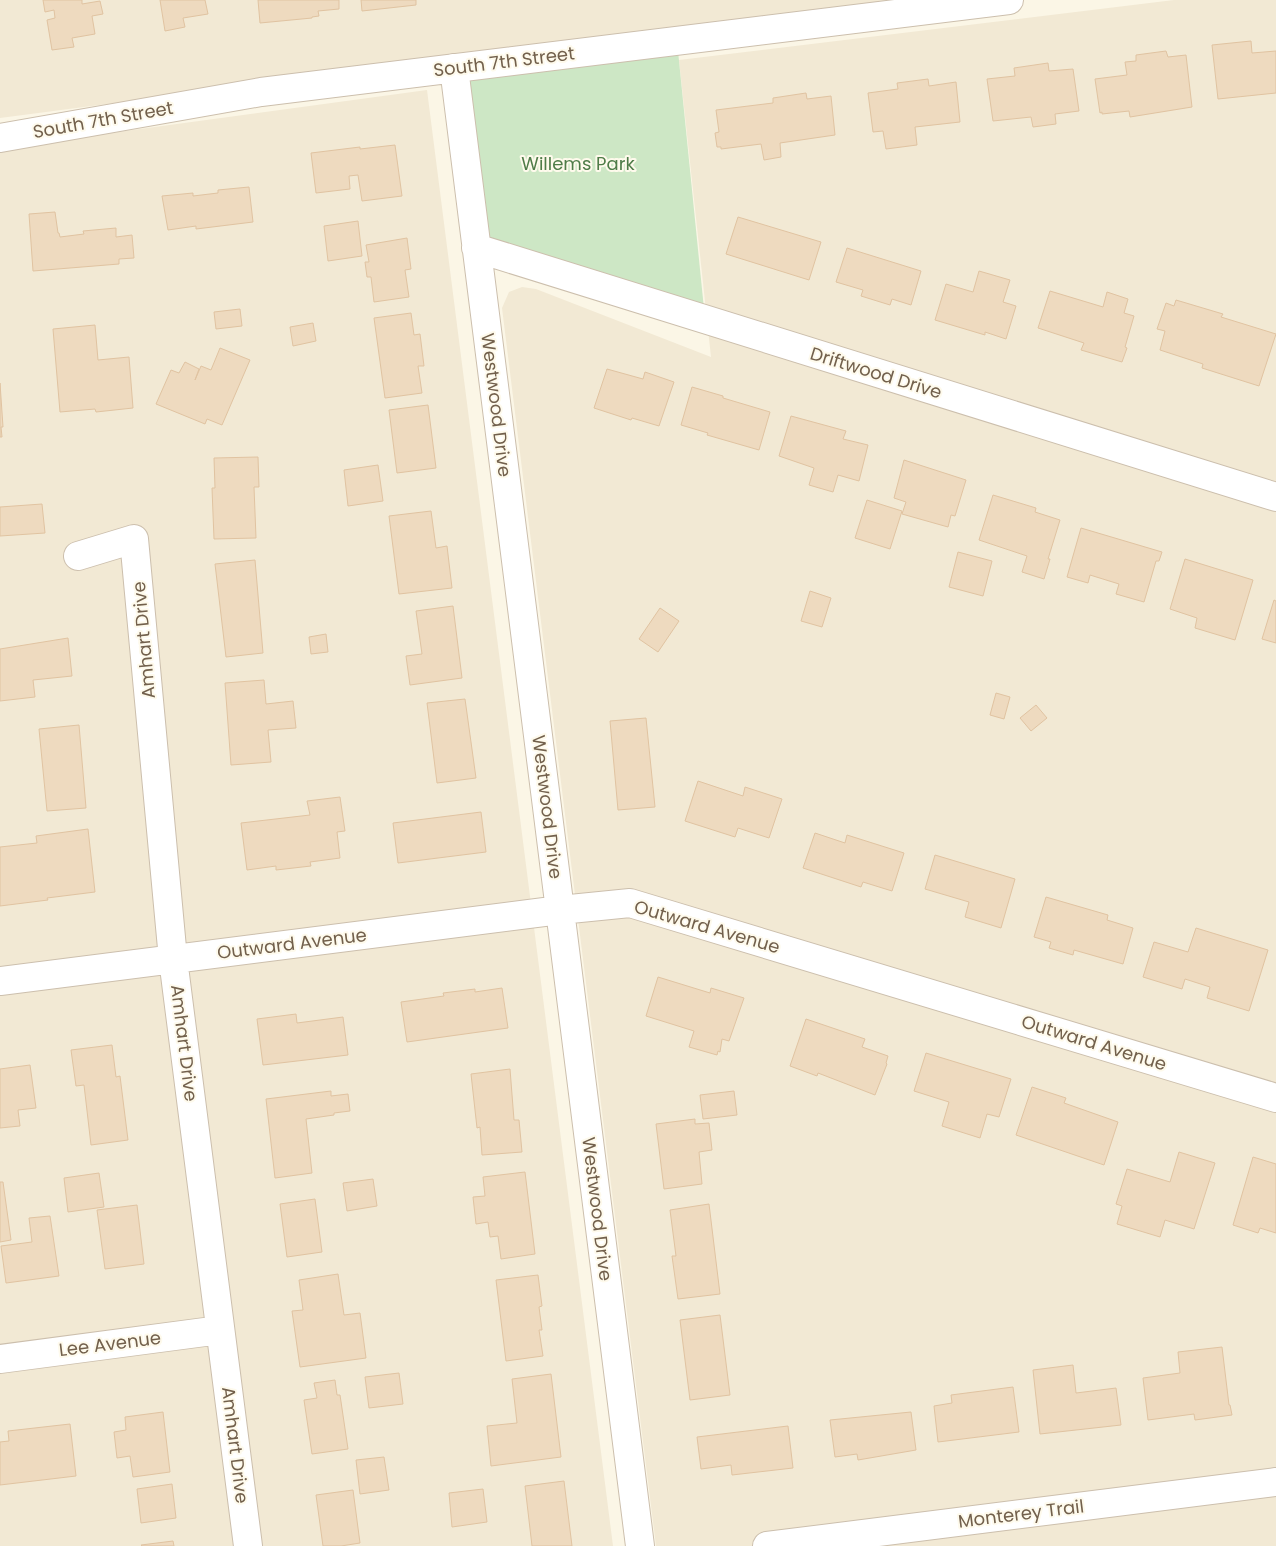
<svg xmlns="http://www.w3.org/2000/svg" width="1276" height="1546" viewBox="0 0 1276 1546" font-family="Poppins,sans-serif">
<rect width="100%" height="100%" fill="#fbf6e6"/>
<!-- residential -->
<path fill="#f2e9d4" d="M0,0H901L0,118Z
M1174,0H1276V1546H656L502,308L509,292L522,287L536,289L711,357L679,60Z
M427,90L613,1546H0V148Z"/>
<!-- green -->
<path fill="#cde7c5" d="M677,41L705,319L476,248L454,68Z"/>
<!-- building -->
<path fill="#eedabf" stroke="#e0c3a1" d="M43,0H82V4L100,1L103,14L92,16L95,34L72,38L74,47L52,50L47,20L55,18L54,10L45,12Z
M160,0H205L208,14L183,18L185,27L165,31Z
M258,0H339V9L318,11L319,16L312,17V18L260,23Z
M361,0H416V5L362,11Z
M1251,41L1252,53L1276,51V93L1218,99L1212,45Z
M1166,51L1168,57L1186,55L1192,107L1130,117L1129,111L1102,114V112L1100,113L1095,79L1127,75L1125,62L1136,61V55Z
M1048,63L1049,71L1073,69L1079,111L1055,114L1056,124L1033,127L1031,117L993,121L987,79L1015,76L1014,68Z
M928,79L929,86L956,82L960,122L915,127L917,145L886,149L883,131L873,132L868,93L898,89L897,83Z
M806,93L807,99L831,96L835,135L780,143L781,157L764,160L761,144L721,149V147H717L715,133L719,132L716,110L773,103V98Z
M395,145L402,196L362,201L358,175L349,176L350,189L316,193L311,153L360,147V149Z
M249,187L253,222L196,229V226L168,230L162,196L193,193V196L218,193V190Z
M55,212L58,233H59L60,237L84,234L83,231L116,228V237L132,235L134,258L119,259V264L33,271L29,214Z
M738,217L821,242L809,280L726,254Z
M358,221L362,256L328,261L324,226Z
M407,238L411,269L405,270L409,297L374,302L371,277H367L365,262H369L366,245Z
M847,248L921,271L911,305L892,299L890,305L861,296L863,290L836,282Z
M979,271L1010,280L1003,302L1016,306L1006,339L985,332V335L935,320L946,284L973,292Z
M1050,291L1103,307L1107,292L1128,299L1124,313L1134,316L1125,347L1127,348L1122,362L1081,350L1084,343L1038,328Z
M1176,300L1223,314L1221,317L1276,334L1259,386L1202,368L1203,364L1160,350L1165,331L1157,329L1166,303L1174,306Z
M240,309L242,326L216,329L214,312Z
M411,313L414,335L420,334L424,366H418L422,393L385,398L374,318Z
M313,323L316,341L293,346L290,327Z
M95,325L98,360L129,357L133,408L96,412L95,409L60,412L53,329Z
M220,348L250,360L222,425L207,419L205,424L156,404L171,370L179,373L185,362L199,369L195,380L201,366L211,370Z
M607,369L643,379L645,372L674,382L659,426L632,418L631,420L594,408Z
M0,383L3,427H1L2,437H0Z
M692,387L723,396V398L770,412L759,450L707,435L708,433L681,425Z
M428,405L436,468L397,473L389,410Z
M791,416L846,431L843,439L868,445L859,481L838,475L833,492L809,485L814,468L779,456Z
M258,457L259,487H254L256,538L214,539L212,488H215L214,458Z
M904,460L966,480L955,516L951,515L948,527L902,514L906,502L894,498Z
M378,465L383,501L348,506L344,470Z
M993,495L1036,508L1035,512L1060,520L1048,559H1050L1044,579L1022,572L1027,556L979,540Z
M867,500L902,511L890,549L855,538Z
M42,504L45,533L0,536V507Z
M431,511L436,548L447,546L452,588L399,594L389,516Z
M1081,528L1162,552L1159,561H1156L1144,602L1116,594L1119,584L1090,575L1088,583L1067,577Z
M958,552L992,561L983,596L949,587Z
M1185,559L1253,580L1235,640L1195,628L1197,618L1170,609Z
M255,560L263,653L226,657L215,564Z
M810,591L831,598L822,627L801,621Z
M1274,600L1276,601V643L1262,639Z
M453,606L462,678L410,685L406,656L422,654L416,611Z
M660,608L679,621L658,652L639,639Z
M326,634L328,652L311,654L309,637Z
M68,638L72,676L33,680L35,697L0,701V649Z
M264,680L266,704L293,701L296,728L268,730L271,762L231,765L225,683Z
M996,693L1010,697L1004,719L990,715Z
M465,699L476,778L437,783L427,703Z
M1036,705L1047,718L1031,731L1020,718Z
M646,718L655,807L618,810L610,721Z
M79,725L86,808L47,811L39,729Z
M698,781L743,796L745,787L782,799L769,838L738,828L735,837L685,821Z
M340,797L345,831L337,832L340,858L310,862L311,866L276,870V866L247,870L241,823L310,815L307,801Z
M481,812L486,852L398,863L393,823Z
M88,829L95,892L47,898L48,900L0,906V847L37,843L36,836Z
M815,833L845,843L847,835L904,853L892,891L863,882L861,887L803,868Z
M935,855L1015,879L1001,928L965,917L969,902L925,889Z
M1046,897L1108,915L1107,920L1133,928L1123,964L1074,950L1073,955L1049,948L1051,942L1034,937Z
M1196,928L1268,950L1249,1011L1207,998L1210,987L1185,979L1182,989L1143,977L1154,942L1188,952Z
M658,977L710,993L711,988L744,998L729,1041L722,1039L720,1052L718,1051L717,1055L689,1047L694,1031L646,1016Z
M502,988L508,1028L407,1042L401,1002L444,996L443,993L475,989V992Z
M296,1014L297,1023L343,1017L348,1055L263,1065L257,1019Z
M806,1019L865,1039L862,1047L888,1056L886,1063L887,1064L875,1095L818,1073L817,1076L790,1066Z
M112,1045L116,1077L120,1076L128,1140L91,1145L84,1085L76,1086L71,1050Z
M926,1053L1011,1079L999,1117L987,1114L980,1138L942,1126L949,1102L914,1091Z
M30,1065L36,1108L18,1110L20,1126L0,1128V1069Z
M510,1069L514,1120H519L522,1152L482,1155L480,1127L477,1128L471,1074Z
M1032,1087L1066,1098L1064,1103L1118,1122L1104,1165L1016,1135Z
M331,1091V1096L348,1094L350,1111L334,1113V1115L306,1119L312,1173L275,1178L266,1099Z
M734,1091L737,1115L703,1119L700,1095Z
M695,1119V1124L709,1123L712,1150L699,1152L702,1184L664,1189L656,1124Z
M1179,1152L1215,1163L1194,1229L1165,1220L1160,1237L1117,1224L1122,1206L1116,1204L1127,1169L1170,1182Z
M1253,1157L1276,1164V1233L1260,1228L1258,1233L1233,1225Z
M525,1172L535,1254L501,1259L498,1236L490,1237L488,1222L476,1224L473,1197L485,1196L483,1177Z
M99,1173L104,1207L68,1212L64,1178Z
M373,1179L377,1206L347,1211L343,1183Z
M0,1182H3L11,1240L0,1242Z
M315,1199L322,1252L287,1257L280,1204Z
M709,1204L720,1294L678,1299L672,1256H676L670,1210Z
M137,1205L144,1264L105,1269L97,1210Z
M50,1216L59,1276L6,1283L1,1246L32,1242L29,1218Z
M338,1274L344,1315L360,1313L366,1358L300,1367L292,1311L303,1310L299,1280Z
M538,1275L542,1306L539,1307L542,1330H539L543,1356L506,1361L496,1280Z
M720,1315L730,1395L690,1400L680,1320Z
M1222,1347L1229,1405H1230L1232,1415L1195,1420L1194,1414L1148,1420L1143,1378L1180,1373L1178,1352Z
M1073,1365L1076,1393L1116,1388L1121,1425L1040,1434L1033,1370Z
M399,1373L403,1404L369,1408L365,1377Z
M551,1374L561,1457L491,1466L487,1426L517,1423L512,1379Z
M335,1380L337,1395H340L348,1449L312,1454L304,1400L317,1398L314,1383Z
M1013,1387L1019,1432L938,1442L934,1406L952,1403L951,1395Z
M163,1412L170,1472L133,1477L130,1456L117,1458L114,1432L126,1430L125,1417Z
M911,1412L916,1450L858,1460L857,1454L835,1457L830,1420Z
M70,1424L76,1476L0,1485V1442L9,1441L8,1431Z
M788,1426L793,1468L732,1475L731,1465L701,1469L697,1437Z
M384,1457L389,1490L360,1494L356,1460Z
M564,1481L572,1546H532L525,1486Z
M172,1484L176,1518L141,1523L137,1489Z
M483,1489L487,1522L452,1527L449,1493Z
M353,1490L360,1543L341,1546H323L316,1495Z
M173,1541L174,1546H142L141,1545Z"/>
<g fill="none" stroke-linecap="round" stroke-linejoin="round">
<defs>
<path id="minor" d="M454,68L640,1546
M0,138L261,92L1009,0
M476,248L1276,497
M78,556L134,539L173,959L248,1546
M0,981L560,910L630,903L1276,1098
M0,1359L220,1330
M767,1546L1276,1482"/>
</defs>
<!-- minor casing -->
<use href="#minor" stroke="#ccbfad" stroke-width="30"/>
<!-- minor -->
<use href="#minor" stroke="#fff" stroke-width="28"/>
</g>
<g text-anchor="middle" stroke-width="4" stroke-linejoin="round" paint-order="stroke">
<!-- street labels -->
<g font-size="18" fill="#72604c" stroke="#fefaec">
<text transform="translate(504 62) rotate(-7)" y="6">South 7th Street</text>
<text transform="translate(103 120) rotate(-10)" y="6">South 7th Street</text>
<text transform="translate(876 373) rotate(17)" y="6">Driftwood Drive</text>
<text transform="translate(496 405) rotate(83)" y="6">Westwood Drive</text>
<text transform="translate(144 640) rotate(-95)" y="6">Amhart Drive</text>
<text transform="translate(547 807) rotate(83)" y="6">Westwood Drive</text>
<text transform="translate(707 927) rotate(16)" y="6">Outward Avenue</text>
<text transform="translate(292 944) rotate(-7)" y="6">Outward Avenue</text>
<text transform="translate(184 1043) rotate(83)" y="6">Amhart Drive</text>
<text transform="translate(1094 1043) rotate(17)" y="6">Outward Avenue</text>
<text transform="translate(597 1209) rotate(83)" y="6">Westwood Drive</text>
<text transform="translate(110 1344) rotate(-7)" y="6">Lee Avenue</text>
<text transform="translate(235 1445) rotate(83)" y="6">Amhart Drive</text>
<text transform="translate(1021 1514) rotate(-7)" y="6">Monterey Trail</text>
</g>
<!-- park labels -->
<g font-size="18" fill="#4f7c48" stroke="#fefaec">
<text x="578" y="170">Willems Park</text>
</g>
</g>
</svg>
